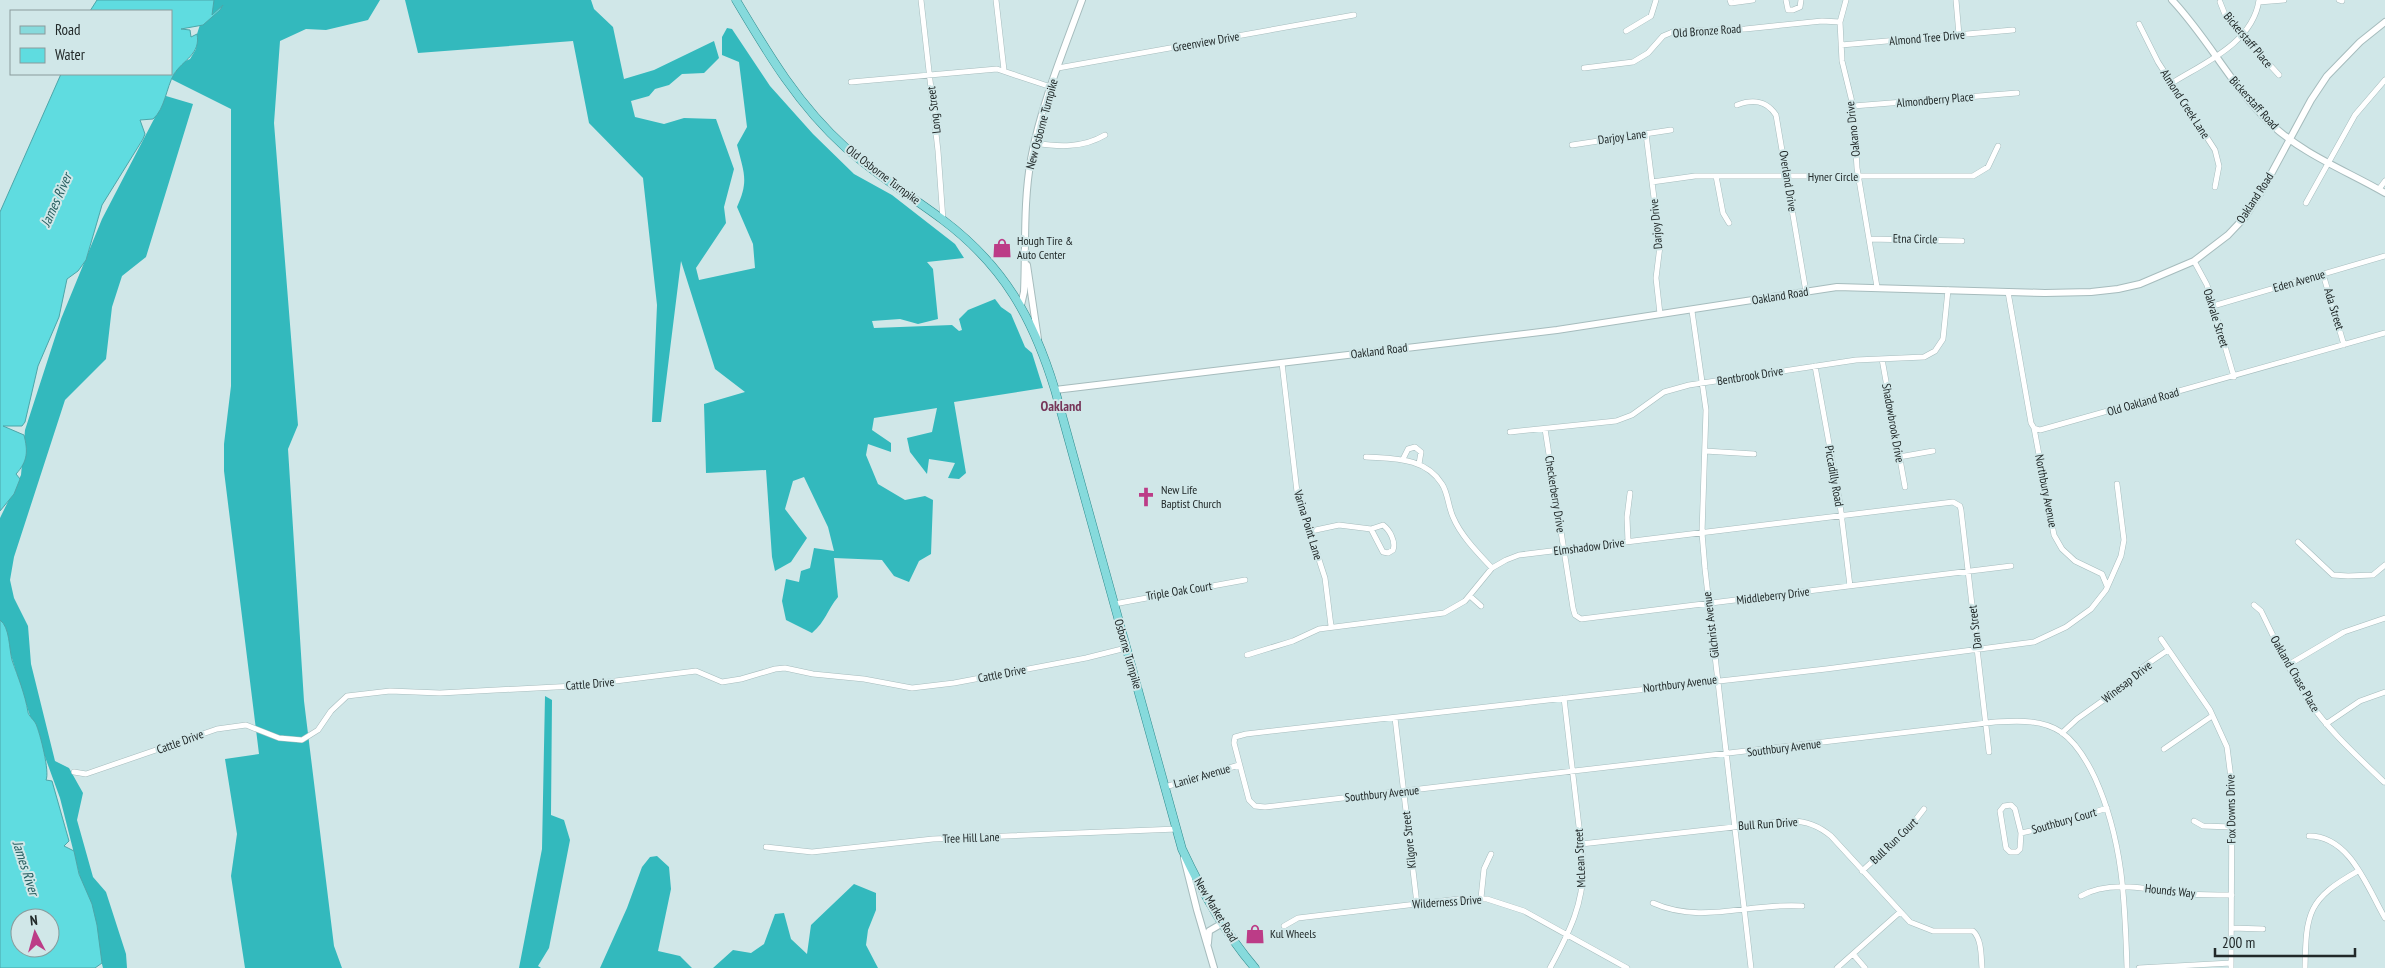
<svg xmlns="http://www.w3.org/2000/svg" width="2385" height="968" viewBox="0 0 2385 968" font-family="'PT Sans Narrow',sans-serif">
<rect width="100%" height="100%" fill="#d0e7e8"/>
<!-- forest -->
<path fill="#33b9bd" d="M208,0H380L368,20L326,30L306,29L280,41L274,123L298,425L288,449L304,701L334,946L342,968H245L231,876L237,834L225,759L259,754L224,471V444L231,386V109L171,79L181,63L190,59L196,49L197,34Z
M405,0H591L594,9L613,27L624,79L654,70L714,41L719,58L704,73L682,74L669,85L655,89L649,96L631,101L635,117L664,124L684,118L716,119L734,169L724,207L726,223L696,268L699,280L755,268L753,244L737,207C749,181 744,173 737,145L747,127L739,62L722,55V37L727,28L732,29L770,86L813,134L854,174L892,195L955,244L964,258L927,262L933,269L938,319L918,324L900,319L872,321L874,328L952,325L959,331L962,330L959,319L968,310L995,299L1001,307L1011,314L1025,347L1032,353L1043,388L954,402L966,473L959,479L948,478L955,463L929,459L927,474L910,452L907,438L932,432L937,408L874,418L872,430L891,443V452L868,444L866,455L878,484L905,500L925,496L933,500L931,554L919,561L909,582L894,576L882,560L834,558L838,597C827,610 826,621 812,633L786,620L782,601L786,579L799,582L801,571L810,568L814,548L834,551L828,527L804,477L793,481L785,509L807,538L791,562L775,571L772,557L766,470L706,473L704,404L745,392L715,369L681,261L661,422H652L657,305L643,178L589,123L573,41L418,53Z
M166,96L193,104L146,257L122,276L112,307L106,359L65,400L14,557L10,580L14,598L28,626L31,664L55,761L69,768L83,793L77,820L93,877L106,892L126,954L127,968H103L60,798L29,713L0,620V518L21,475L25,430L61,319L102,219Z
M545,696L552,700L551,815L564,820L570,840L549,948L538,966L541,968H519L542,849Z
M657,856L669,867L671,889L658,951L680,956L692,968H600L627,908L642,867L650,857Z
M854,884L876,893V910L868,930L866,945L878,968H713L733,950L751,953L764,944L775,914L784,913L791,939L807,954L811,925Z"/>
<!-- water -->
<path fill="#5fdce0" stroke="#4ca6a9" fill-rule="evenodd" d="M97,0H214L212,15L223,5L220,10L203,25L181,29L190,30L191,37L197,34C201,54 183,60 174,74C166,88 165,109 153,119L140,120L145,134L143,139L102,205L86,260L78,271L67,279L59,317L38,366L25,422L22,426H3L24,435C28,451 28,461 16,474L20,479L14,494L0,511V212L61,74H171V11H90Z
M0,620C10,627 9,649 12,660C18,677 25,694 28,712C28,715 34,720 36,724C40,733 50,772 46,780L52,781L69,841L64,846L74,851L79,874L92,904L97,925L102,963L95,968H0ZM20,918H50V948H20Z"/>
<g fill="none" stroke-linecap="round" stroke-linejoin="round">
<defs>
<path id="minor" d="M921,0L938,151L943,220
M996,0L1004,70
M1730,0L1731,3L1753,0
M1786,0L1788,10H1793L1800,7L1801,0
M1846,0L1840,22L1842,61L1853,106L1857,168L1877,287
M1956,0L1959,35
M2339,0L2342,1
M2220,2L2226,17L2279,75
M2259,2L2284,0
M2139,24L2158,62L2215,150L2219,166L2215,187
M1626,31L1651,16L1656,0
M1841,45L2013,30
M1058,68L1354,15
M1584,68L1633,62L1648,53L1663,36L1675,31L1745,29L1822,21L1840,22
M851,82L997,69L1051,87
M2172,83C2204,63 2253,43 2259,0
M1737,105C1753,99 1766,100 1776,115L1806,292
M1853,106L2017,93
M1646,134L1660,246L1656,278L1660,314
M1035,143C1059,147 1083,148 1105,135
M1572,145L1671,130
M1716,176L1723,213L1729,223
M1652,182L1695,176H1973L1988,167L1998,146
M2379,189L2385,181
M2306,203L2355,115L2385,80
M1869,239L1962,241
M2194,261L2207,285L2234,377
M2323,274L2344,345
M2008,292L2031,423L2034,428L2040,430L2385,333
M2213,306L2385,256
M1692,311L1706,410L1702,533L1705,569L1751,968
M1882,359L1905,487
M1282,363L1297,492L1325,578L1331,626
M1815,366L1840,504L1850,586
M2034,428L2054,535L2062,549L2075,561L2102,574L2107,586
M1545,429L1573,608L1575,615L1581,619L2011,566
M1510,432L1616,421L1632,415L1664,392L1689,385L1856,360L1924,357L1935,351L1943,339L1948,290
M1705,451L1754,454
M1366,457C1394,459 1425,457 1442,484C1448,493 1448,506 1453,517C1461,536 1478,553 1492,568
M1899,457L1933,451
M1403,459L1408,449L1415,447L1421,452L1419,464
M2117,484L2124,540L2121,556L2106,590L2091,609L2066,627L2034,642L1826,669L1246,734L1235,737L1234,743L1249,800L1255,806L1265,807L1995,722C2018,721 2041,719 2061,732C2077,743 2087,761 2095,778C2123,840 2125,901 2127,968
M1311,531L1339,525L1371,529L1383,525C1390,530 1396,542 1393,550L1388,553L1383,552L1371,529
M1628,542L1627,517L1630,493
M2298,542L2333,575L2348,576L2373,575L2385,565
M1470,596L1481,606
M1114,604L1245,580
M2254,605L2261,611C2276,641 2289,672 2308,700C2329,731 2357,756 2384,782
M2161,639L2210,710L2227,747L2232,786L2231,968
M1247,655L1293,641L1319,629L1444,613L1465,601L1492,568L1506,560L1519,555L1953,502L1960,506L1961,510L1989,752
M2288,665L2344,632L2385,618
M1395,718L1417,904
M2326,724L2360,701L2385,692
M2062,733L2077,719L2126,684L2143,667L2168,650
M2164,749L2212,716
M74,772L86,774L217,729L246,725L279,738L302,740L318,730L331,711L347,696L390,691L440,693L575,686L696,671L722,682L741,679L775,669L785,668L813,674L864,679L912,688L954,683L1086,658L1126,648
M1165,787L1239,765
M2194,821L2203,826L2232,827
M2021,833L2020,849L2017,852H2010L2006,848L2000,811L2004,806L2011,805L2015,809L2021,833L2049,827L2107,808
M2309,836C2350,836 2367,887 2385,918
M1581,844L1788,821C1805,820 1818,825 1831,836L1910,922L1933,931H1973C1982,939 1981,957 1982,968
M766,847L812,852L933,839L1177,829
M1862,871L1910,827L1924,809
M2081,896C2111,878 2156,891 2189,894C2203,895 2218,895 2232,895
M1481,898L1484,869L1491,854
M1653,903C1702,925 1751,902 1802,906
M1284,926L1298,918L1459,899H1487L1524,911L1627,968
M2232,928L2263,929
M1853,954L1865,968
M1550,968C1569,933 1585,902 1583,861L1564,698
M1837,968L1900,912
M2139,968L2231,963
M2305,968C2306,912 2308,899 2358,871"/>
<path id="tertiary" d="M2172,0C2208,38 2232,87 2270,123C2302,154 2347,171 2385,193
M1027,265L1038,339
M1021,305L1024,292C1026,247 1023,203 1031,159C1041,105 1063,52 1082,0
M1055,390L1557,330L1837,287L2045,293L2091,292L2118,289L2140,284L2194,261L2228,235L2245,217L2264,187L2311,100L2327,76L2360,42L2385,22
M1184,858L1197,910L1214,968
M1208,943L1209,931L1221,924"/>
<path id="primary" d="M736,0C768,54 799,106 846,148C876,175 911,196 943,220C1004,266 1033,318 1055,390L1182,849C1202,892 1224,932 1255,968"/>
</defs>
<!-- minor casing -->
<use href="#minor" stroke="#a6bcbd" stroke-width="6"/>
<!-- tertiary casing -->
<use href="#tertiary" stroke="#a6bcbd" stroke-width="8"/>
<!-- primary casing -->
<use href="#primary" stroke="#2f8c8e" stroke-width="9"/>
<!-- minor -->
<use href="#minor" stroke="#fff" stroke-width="5"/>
<!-- tertiary -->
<use href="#tertiary" stroke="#fff" stroke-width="6"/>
<!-- primary -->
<use href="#primary" stroke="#86dadc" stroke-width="8"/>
</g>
<!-- icons -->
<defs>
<symbol id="shop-bare" viewBox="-9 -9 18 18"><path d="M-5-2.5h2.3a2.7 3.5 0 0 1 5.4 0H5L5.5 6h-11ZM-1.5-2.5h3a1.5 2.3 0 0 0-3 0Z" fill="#bc3c87" stroke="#d0e7e8" stroke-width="2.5" paint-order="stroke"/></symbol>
<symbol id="church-bare" viewBox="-9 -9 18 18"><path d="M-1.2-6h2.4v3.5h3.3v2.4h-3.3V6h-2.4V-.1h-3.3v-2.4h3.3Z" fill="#bc3c87" stroke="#d0e7e8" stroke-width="2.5" paint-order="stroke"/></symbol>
</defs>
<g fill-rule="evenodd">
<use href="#shop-bare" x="988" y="234" width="28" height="28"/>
<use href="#church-bare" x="1132" y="483" width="28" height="28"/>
<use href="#shop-bare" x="1241" y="920" width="28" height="28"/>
</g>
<g text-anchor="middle" stroke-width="4" stroke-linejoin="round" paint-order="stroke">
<!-- street labels -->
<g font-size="12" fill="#212929" stroke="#d0e7e8">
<text transform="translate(1707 31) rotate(-4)" y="4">Old Bronze Road</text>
<text transform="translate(1927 38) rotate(-5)" y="4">Almond Tree Drive</text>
<text transform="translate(2248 40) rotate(50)" y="4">Bickerstaff Place</text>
<text transform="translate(1206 42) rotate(-10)" y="4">Greenview Drive</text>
<text transform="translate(1935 100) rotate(-5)" y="4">Almondberry Place</text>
<text transform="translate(2254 103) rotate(48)" y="4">Bickerstaff Road</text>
<text transform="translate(2185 104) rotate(57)" y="4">Almond Creek Lane</text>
<text transform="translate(934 110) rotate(-97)" y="4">Long Street</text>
<text transform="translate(1042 124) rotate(-75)" y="4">New Osborne Turnpike</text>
<text transform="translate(1853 129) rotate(-96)" y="4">Oakano Drive</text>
<text transform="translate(1622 137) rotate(-8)" y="4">Darjoy Lane</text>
<text transform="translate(883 175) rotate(37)" y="4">Old Osborne Turnpike</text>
<text x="1833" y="181">Hyner Circle</text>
<text transform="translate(1788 181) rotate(81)" y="4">Overland Drive</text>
<text transform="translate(2255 198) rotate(-57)" y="4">Oakland Road</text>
<text transform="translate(1656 224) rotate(-95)" y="4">Darjoy Drive</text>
<text transform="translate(1915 239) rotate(1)" y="4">Etna Circle</text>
<text transform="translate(2299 281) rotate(-16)" y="4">Eden Avenue</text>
<text transform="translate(1780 296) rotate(-9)" y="4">Oakland Road</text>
<text transform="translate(2334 309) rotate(73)" y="4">Ada Street</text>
<text transform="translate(2216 318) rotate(73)" y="4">Oakvale Street</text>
<text transform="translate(1379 351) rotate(-7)" y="4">Oakland Road</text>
<text transform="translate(1750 376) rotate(-9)" y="4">Bentbrook Drive</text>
<text transform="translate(2143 402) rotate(-16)" y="4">Old Oakland Road</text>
<text transform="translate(1893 423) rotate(80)" y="4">Shadowbrook Drive</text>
<text transform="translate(1834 476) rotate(80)" y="4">Piccadilly Road</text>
<text transform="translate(2046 491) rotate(79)" y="4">Northbury Avenue</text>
<text transform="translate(1555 494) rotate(81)" y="4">Checkerberry Drive</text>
<text transform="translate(1308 525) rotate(73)" y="4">Varina Point Lane</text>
<text transform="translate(1589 547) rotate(-7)" y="4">Elmshadow Drive</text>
<text transform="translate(1179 591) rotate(-9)" y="4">Triple Oak Court</text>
<text transform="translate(1773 596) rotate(-7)" y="4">Middleberry Drive</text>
<text transform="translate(1711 625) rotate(-97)" y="4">Gilchrist Avenue</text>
<text transform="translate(1975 627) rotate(-97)" y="4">Dan Street</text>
<text transform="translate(1128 654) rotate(74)" y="4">Osborne Turnpike</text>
<text transform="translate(1002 674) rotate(-11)" y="4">Cattle Drive</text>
<text transform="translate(2295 674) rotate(60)" y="4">Oakland Chase Place</text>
<text transform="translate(2127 682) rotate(-38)" y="4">Winesap Drive</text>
<text transform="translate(590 684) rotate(-5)" y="4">Cattle Drive</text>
<text transform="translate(1680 684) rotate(-7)" y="4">Northbury Avenue</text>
<text transform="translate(180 742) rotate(-20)" y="4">Cattle Drive</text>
<text transform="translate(1784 748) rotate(-7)" y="4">Southbury Avenue</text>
<text transform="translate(1202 776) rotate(-16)" y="4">Lanier Avenue</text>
<text transform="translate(1382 794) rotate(-6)" y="4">Southbury Avenue</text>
<text transform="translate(2231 809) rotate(-91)" y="4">Fox Downs Drive</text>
<text transform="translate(2064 821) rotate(-16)" y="4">Southbury Court</text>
<text transform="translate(1768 824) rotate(-4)" y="4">Bull Run Drive</text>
<text transform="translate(971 838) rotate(-2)" y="4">Tree Hill Lane</text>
<text transform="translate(1409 840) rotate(-96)" y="4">Kilgore Street</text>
<text transform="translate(1894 841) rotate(-44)" y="4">Bull Run Court</text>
<text transform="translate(1580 858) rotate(-93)" y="4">McLean Street</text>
<text transform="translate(2170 891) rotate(6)" y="4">Hounds Way</text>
<text transform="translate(1447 902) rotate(-4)" y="4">Wilderness Drive</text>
<text transform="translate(1216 910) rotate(59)" y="4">New Market Road</text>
</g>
<!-- poi labels -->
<g font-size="12" fill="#212929" stroke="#d0e7e8" text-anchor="start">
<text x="1017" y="245">Hough Tire &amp;<tspan x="1017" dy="14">Auto Center</tspan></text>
<text x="1161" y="494">New Life<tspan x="1161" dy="14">Baptist Church</tspan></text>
<text x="1270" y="938">Kul Wheels</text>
</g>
<!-- water labels -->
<g font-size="14" font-style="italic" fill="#275c5e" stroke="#d0e7e8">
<text transform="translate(56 200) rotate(-66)" y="5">James River</text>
<text transform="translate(26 868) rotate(72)" y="5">James River</text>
</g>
<!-- neighbourhood labels -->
<g font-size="14" font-weight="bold" fill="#773659" stroke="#d0e7e8">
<text x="1061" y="411">Oakland</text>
</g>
</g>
<!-- legend -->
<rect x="10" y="10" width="162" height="65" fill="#d0e7e8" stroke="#8a9b9c"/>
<rect x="20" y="26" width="25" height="8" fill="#86dadc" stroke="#8a9b9c"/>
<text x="55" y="35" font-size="15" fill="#212929">Road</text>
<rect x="20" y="48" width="25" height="15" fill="#5fdce0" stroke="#8a9b9c"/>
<text x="55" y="60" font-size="15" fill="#212929">Water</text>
<!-- north arrow -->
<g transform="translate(35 933) rotate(354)"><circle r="24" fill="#d0e7e8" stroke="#8a9b9c"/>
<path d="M0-4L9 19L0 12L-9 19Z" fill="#bc3c87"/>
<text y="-8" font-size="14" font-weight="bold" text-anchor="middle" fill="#212929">N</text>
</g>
<!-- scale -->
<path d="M2215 948v8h140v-8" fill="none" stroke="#212929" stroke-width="2.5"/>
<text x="2222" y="948" font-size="15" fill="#212929" stroke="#d0e7e8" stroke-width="4" paint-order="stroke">200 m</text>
</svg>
